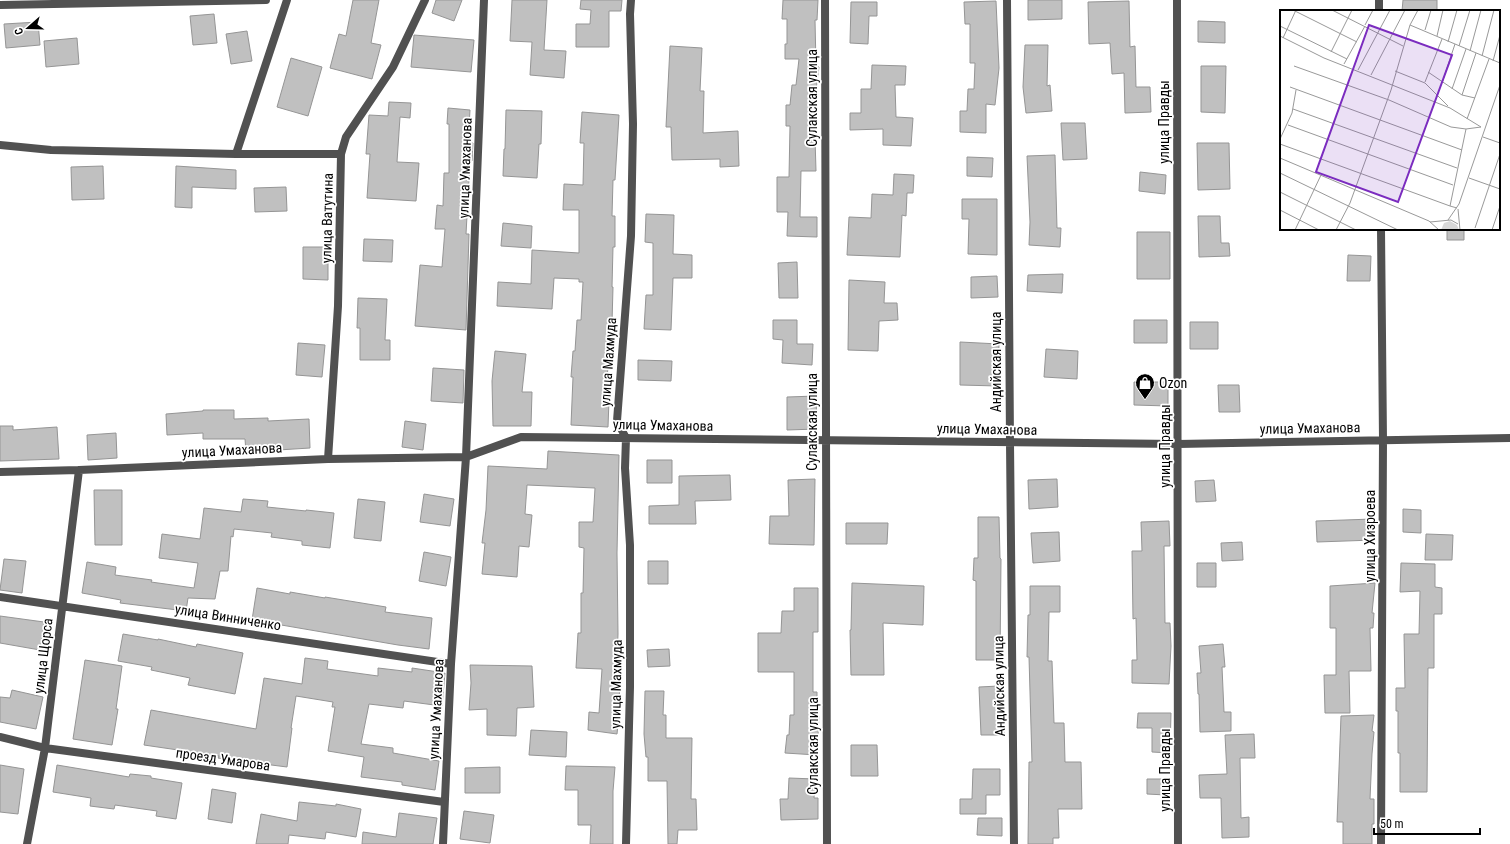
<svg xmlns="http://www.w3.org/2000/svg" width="1510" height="844" viewBox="0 0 1510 844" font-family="'Roboto Condensed',sans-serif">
<rect width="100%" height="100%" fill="#fff"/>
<!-- building -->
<path fill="#c0c0c0" stroke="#959595" d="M353,0H379L371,43L381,45L372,79L330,68L339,34L346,36Z
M436,0H462L454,21L432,13Z
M512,0H547L544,50L566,51L564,78L530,75L532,42L510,41Z
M581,0H622L621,11H609V47H576V24H590L591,10L580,9Z
M783,0H818L817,20H815L816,66L819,67L814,105L816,171H801L800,217H817V237L787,236L788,212H777V177H789L790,126H786V105H790L792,85H796L799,59H785V44H787V19H782Z
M1028,0H1062V19L1028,20Z
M1403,0H1437V11H1402Z
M996,1L999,68L995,105L986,104V133L960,132V111H967L968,89H974L975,63H970V24H965L964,2Z
M1129,1L1130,47L1135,46L1136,87H1150L1151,112L1125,113L1124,73L1112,74L1110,43L1089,44L1088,2Z
M851,2H877V16H869L868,44L850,43Z
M214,14L217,43L193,45L190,16Z
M1198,21L1225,22V43L1198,42Z
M38,22L40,45L6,48L4,24Z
M247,31L252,61L231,64L226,34Z
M414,35L474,40L471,72L411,67Z
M77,38L79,64L46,67L44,41Z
M1025,45H1048L1047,86L1050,85L1052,111L1026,113L1023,87Z
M670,46L702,48L700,91H704L703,133L738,131L739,166L720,167V159L672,160L671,127H666Z
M291,58L322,67L308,116L277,107Z
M872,65L906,66L905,85H895L896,117L913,118L911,146L883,145V129L850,130V113H861V89H871Z
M1201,66H1226L1225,113L1201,112Z
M389,102L411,103L410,118L400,117L397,162L419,163L416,201L367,198L370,154H366L369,115L388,116Z
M448,108L470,110L468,143H473L472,161H470L466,234H469L466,330L415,326L420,265L442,267L445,229H435L437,205L443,206L444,173H449V124H447Z
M506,110L542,111L541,144H539L537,178L503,176L504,149H505Z
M582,112L619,115L615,180H613L612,216H615V247H613L612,287H613L612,323L605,400H609L608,427L571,425L573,377H571L573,351H575L577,320H581L583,282H579V279L554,278L552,309L497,306L498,282L531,284L532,250L579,253V210H563L564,184L583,185L584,143H580Z
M1061,123H1085L1087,159L1063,160Z
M1197,143H1229L1230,189L1198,190Z
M1055,155L1057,228H1061L1060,247L1029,245L1030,222L1027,156Z
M967,157L993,158L992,177L967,176Z
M103,166L104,199L72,200L71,167Z
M176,166L236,170V189L192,187V208L175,207Z
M1140,172L1166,175L1165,194L1139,191Z
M894,174L914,175L913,193H907L906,216L902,215L900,257L847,255L849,217L871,218L872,194L893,195Z
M286,187L287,211L255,212L254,188Z
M962,199H997V255L968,254L969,219H962Z
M646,214L674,215L673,254L692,255V278H673L671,330L644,329L646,295H653V243L645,242Z
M1198,216H1220L1221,243H1229L1230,256L1199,257Z
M503,223L532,226L531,248L501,246Z
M1447,229H1464V240H1447Z
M1137,232H1170V279H1137Z
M364,239L393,240L392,262L363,261Z
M303,247H328V280L303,279Z
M1348,255L1371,256L1370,281H1347Z
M797,262L798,298H779L778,263Z
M1063,274L1062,293L1027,291L1028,275Z
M997,276L998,297L971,298V277Z
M849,280L885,282L884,303H897L898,320L879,321L878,351L848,350Z
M358,298L387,299L385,340H390V360H360V328H357Z
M773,320H797V344H813L812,365L782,363L783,340L773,339Z
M1134,320H1167V343H1134Z
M1190,322H1218V349H1190Z
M960,342L999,344L998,386L960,385Z
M298,343L325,345L322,377L296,375Z
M1046,349L1078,351L1077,379L1044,377Z
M495,351L526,354L522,392H532L531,426H493L492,381Z
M638,360L672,361L671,381L638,380Z
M433,368L464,370L463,403L431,401Z
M1134,382H1168V406L1134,405Z
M1218,385H1239L1240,412H1219Z
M816,396L817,429L787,430V397Z
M203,410H234V419L268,418V421L309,419L310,448L246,452L245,439H203V433L167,435L166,414L203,411Z
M405,421L426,424L423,450L402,447Z
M0,426H13V430L57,427L59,459L0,461Z
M116,433L117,458L88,460L87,435Z
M548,451L619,455L617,553L618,634L616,684H620L618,715H619L617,734L588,730L589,712L599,713L602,669L576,668L578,633H581V593H583L584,548L579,547V522H593L595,488L527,485L525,514L532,515L529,547L519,546L517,577L482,574L485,543H482L486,510L488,466L547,469Z
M647,460H672V483H647Z
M730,475L731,500L695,501L696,524H649V506L679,505V476Z
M815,479L814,545L769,544L770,516H789L788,480Z
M1057,479L1058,507L1029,509L1028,480Z
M1214,480L1216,501L1196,502L1195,481Z
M94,490H122V545H95Z
M424,494L454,499L450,526L420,522Z
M243,499L268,501L267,507L306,511V510L334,513L330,548L302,545V541L271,537L272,533L234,529L233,537L231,536L228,571H220L215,599L188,598L186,611L120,603L121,600L82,593L87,562L116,567L115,575L152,580L151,582L194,588L198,563L159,558L162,534L200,539L204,508L241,512Z
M358,499L385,502L381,541L354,538Z
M1403,509L1421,510V533L1403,532Z
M978,517H999L1000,558L1001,559L1000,660H976V581L973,580L974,558H978Z
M1373,519L1374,540L1317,542L1316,521Z
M1169,521L1170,546H1164L1165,623H1170L1171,646L1169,684L1132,683V660H1137L1136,618L1133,619L1132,551H1142L1141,522Z
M846,523H888L887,544H846Z
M1059,532L1060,561L1033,563L1031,533Z
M1426,534L1453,535L1452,560H1425Z
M1242,542L1243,560L1222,561L1221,543Z
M424,552L451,557L446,586L419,581Z
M4,559L26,561L22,593L0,590Z
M648,561H668V584H648Z
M1197,563H1216V587H1197Z
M1401,563L1435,564V587L1442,588V614H1434V668H1428L1427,792H1400V753H1398V711H1396V688H1405L1404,634H1419L1420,591L1400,592Z
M852,583L924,586L923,625L883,623L884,675H851L850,630H851Z
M1375,583L1372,613H1374L1373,628H1370L1371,671H1349L1350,713H1325L1324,675H1336V628H1330V586Z
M1030,586H1060V612H1049L1048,661H1052L1054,723H1064L1065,762H1081L1082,809H1058L1059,838H1053V844H1028L1029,762H1032L1029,657H1027L1028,615H1030Z
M257,588L290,594V592L325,598V597L386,607L385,612L432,618L429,649L398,645L252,620Z
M794,588H818V632H813V692H817V716H819L817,755L785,753L787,735H789L790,715H794V672H758V633H781L782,611H794Z
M0,616L44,622L40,650L0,643Z
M123,634L158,640V639L196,647L197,644L243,653L235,694L188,685L190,678L151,670L152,667L118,661Z
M1223,644L1225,667H1222L1224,712H1231V731L1200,732L1199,694H1198L1197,673H1201L1199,646Z
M669,649L670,666L648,667L647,650Z
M305,658L328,661L327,669L378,676V668L412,672V668L445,673L442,706L404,701L403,708L369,704L361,744L393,748V753L439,761L435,790L402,785V782L361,777L364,757L328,751L335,707H332L333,702L296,696L291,728H292L287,767L248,762V763L218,758L219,756L144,745L151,710L256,729L264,678L302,684Z
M85,660L122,666L116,709H118L112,745L73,739Z
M470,665L532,666L534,707L517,708L516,736L487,735V709L469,710L471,683Z
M999,686L1000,709H1003L1004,735H981L979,687Z
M12,690L43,697L36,729L0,722V697L10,698Z
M645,691H664L663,715H666V738H692L691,799H696L697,830H678L677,844H668L667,781H648V757H646L644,734Z
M1138,713H1171L1170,753L1152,752V728H1137Z
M1374,715L1372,731L1374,732L1372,754L1370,799H1374V824H1372V844H1343V822H1337L1341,716Z
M531,730L567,732L566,757L529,755Z
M1254,734L1255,758H1240L1241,818L1249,817V837L1222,838L1221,798H1200L1199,775L1227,774L1225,735Z
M851,745H877L878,776H851Z
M0,765L24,769L18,814L0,812Z
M57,765L129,777L130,774L151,776V778L182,783L176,819L156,816L157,811L115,805L114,809L90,806L91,798L53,792Z
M566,766L615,767L613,791V844H590L591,825H578V790H565Z
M500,767V793H465V768Z
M973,769H1000V795H986V814H960V799H972Z
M789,778L815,779L814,798H818V819L781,820L780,799H788Z
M1147,779H1167L1166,795L1147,794Z
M212,789L236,793L232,823L208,819Z
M299,802L336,806V804L361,809L356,837L326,832L325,839L289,835L288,844H256L261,814L297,821Z
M464,811L494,815L490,843L460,839Z
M399,813L437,818L433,844H362L363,832L396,837Z
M978,818H1002V836L977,835Z"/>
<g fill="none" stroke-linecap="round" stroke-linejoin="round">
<!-- street -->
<path stroke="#515151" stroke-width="8" d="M825,0L827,844
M1007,0L1010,443L1014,844
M1177,0L1178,844
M1379,0V11
M0,5L266,0
M0,145L51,150L236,154H341
M236,154L287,0
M1381,229L1383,440L1381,844
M328,459L338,306L341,154L346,137L393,67L425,0
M0,472L79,470L328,459L466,457L521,437L1178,444L1510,438
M0,597L451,664
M0,737L45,748L444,802
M27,844L45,748L79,470
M443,844L451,664L466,457L484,0
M626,844L630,687V545L625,468L626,438L617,421L631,236L633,124L630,14L631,0"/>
</g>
<!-- icons -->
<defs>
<symbol id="shop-pin" viewBox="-11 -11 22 30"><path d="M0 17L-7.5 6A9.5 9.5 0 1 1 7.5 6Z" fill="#000" stroke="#fff"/><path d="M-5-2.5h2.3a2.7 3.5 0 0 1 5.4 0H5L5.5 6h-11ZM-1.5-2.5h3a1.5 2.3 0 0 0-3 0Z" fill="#fff"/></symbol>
</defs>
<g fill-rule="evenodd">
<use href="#shop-pin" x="1134" y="372" width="22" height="30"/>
</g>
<g text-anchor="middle" stroke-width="3.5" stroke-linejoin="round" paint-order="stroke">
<!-- street labels -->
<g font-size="14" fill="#000" stroke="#fff">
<text transform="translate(812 98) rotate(-90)" y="5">Сулакская улица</text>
<text transform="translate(1164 122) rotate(-90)" y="5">улица Правды</text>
<text transform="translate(465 168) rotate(-88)" y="5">улица Умаханова</text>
<text transform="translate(327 218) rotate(-89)" y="5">улица Ватутина</text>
<text transform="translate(608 362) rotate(-86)" y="5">улица Махмуда</text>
<text transform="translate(996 362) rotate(-90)" y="5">Андийская улица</text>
<text transform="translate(812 422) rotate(-90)" y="5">Сулакская улица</text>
<text transform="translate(663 425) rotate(1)" y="5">улица Умаханова</text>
<text transform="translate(1310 428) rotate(-1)" y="5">улица Умаханова</text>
<text transform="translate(987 429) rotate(1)" y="5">улица Умаханова</text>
<text transform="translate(1165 446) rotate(-90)" y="5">улица Правды</text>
<text transform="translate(232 450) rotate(-3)" y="5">улица Умаханова</text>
<text transform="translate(1370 536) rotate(-90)" y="5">улица Хизроева</text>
<text transform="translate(228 617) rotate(9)" y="5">улица Винниченко</text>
<text transform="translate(43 656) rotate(-83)" y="5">улица Щорса</text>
<text transform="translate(616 684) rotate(-89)" y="5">улица Махмуда</text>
<text transform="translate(999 686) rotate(-91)" y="5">Андийская улица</text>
<text transform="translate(436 709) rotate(-87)" y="5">улица Умаханова</text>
<text transform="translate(813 746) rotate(-90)" y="5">Сулакская улица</text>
<text transform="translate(223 759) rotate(8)" y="5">проезд Умарова</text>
<text transform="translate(1165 770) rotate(-90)" y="5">улица Правды</text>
</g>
<!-- poi labels -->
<g font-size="14" fill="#000" stroke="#fff" text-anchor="start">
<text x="1159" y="388">Ozon</text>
</g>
</g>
<!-- overview -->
<g transform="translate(1280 10)">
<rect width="220" height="220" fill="#fff"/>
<path d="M170,211L177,215L179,220H161L164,213Z" fill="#d8d8d8"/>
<path fill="none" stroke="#999" stroke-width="1" d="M13,0L77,32M52,0L123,36M85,15L93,0M130,15L220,53M0,16L67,49M145,20L151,0M0,26L44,48L170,98L201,117M157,26L163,0M3,28L16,0M168,32L177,0M179,36L190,0M190,41L201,0M51,42L72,0M202,46L214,0M213,51L220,25M64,54L85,16M14,56L109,90L171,117L186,119L201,117M78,60L110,0M115,61L145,73L168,96M148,62L182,85L195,88M91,65L125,0M145,72L162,29M162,73L175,34M10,77L182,140M172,79L186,39M182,85L196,43M13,99L177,158M187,109L209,49M8,115L173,175M203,127L220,133M0,129L12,103L16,80M0,134L170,196M0,148L149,211L159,220M0,163L118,220M189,168L220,179M0,182L76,220M177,198L170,196L186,119M178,199L180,220M0,200L39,220M168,210L179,194L220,75M150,212L171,210L178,214M195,218L220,144M15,220L41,165M56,220L70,193L111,80L130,15L138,0M212,220L220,196"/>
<path fill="#7b2cbf" fill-opacity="0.15" stroke="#7b2cbf" stroke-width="2" d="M89,15L172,45L118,192L36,162Z"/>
<rect width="220" height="220" fill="none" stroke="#000" stroke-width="2"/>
</g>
<!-- north arrow -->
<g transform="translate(28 28) rotate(250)" stroke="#ffffff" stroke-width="3" paint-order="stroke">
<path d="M0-3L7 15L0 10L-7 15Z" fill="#000000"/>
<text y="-6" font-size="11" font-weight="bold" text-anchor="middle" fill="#000000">С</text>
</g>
<!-- scale -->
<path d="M1374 828v6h106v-6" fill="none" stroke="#000000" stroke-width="2"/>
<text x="1380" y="828" font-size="12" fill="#000000" stroke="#ffffff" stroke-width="3" paint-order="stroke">50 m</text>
</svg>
